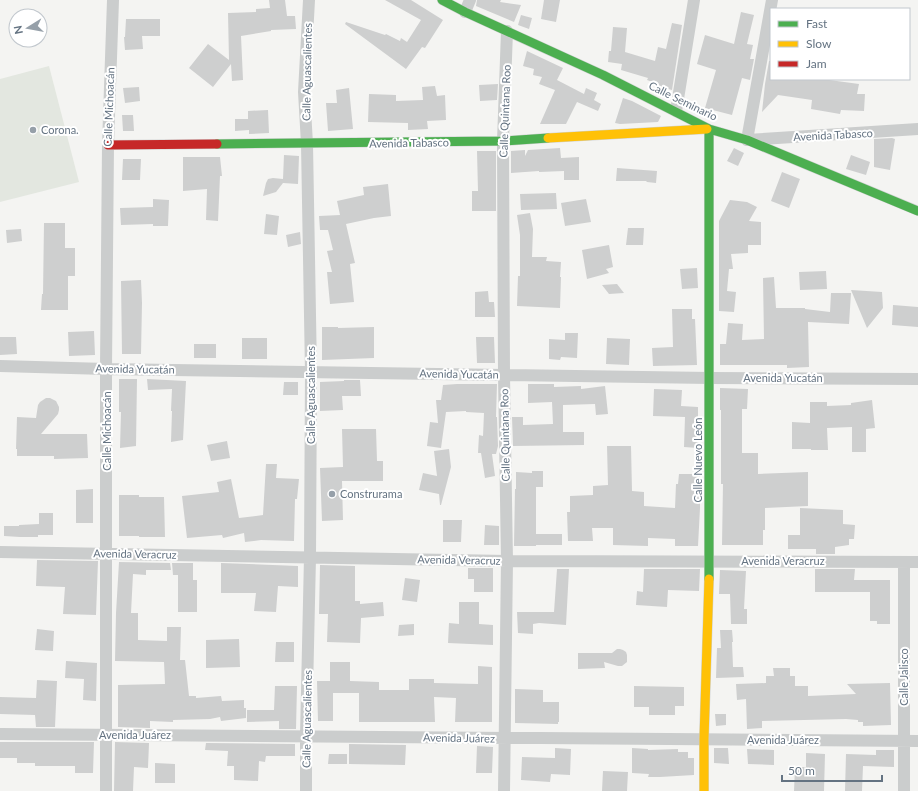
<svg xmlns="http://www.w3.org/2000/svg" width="918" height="791" viewBox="0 0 918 791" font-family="Lato,sans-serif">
<rect width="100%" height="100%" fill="#f4f4f2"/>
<!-- green -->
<path fill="#e3e7e0" d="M49,66L79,182L0,202V79Z"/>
<!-- building -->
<path fill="#cecfcf" d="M269,0H285L287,16H295L296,29L271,30V31L241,36L243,80L232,81L231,64L213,87L189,68L208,44L229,60L228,13L256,12V9L270,8Z
M385,0H411L443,20L425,48L422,47L406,69L345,24L346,22L385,35L386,34L400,41L401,38L407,42L421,20Z
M477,0H501L500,2L521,5L514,22L476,6Z
M544,0H560L556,22L541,19Z
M741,12L754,15L747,44L753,45L750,59H754L750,80L742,78L732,115L705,108L716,70L697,64L705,35L734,44Z
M521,15L532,18L529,29L518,25Z
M126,19H160V36H142L143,49L125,50L124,37H125Z
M672,23L682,25L672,90L658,86V84L647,80L648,78L621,70L622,64L608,62L609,51H611L613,27L627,28L625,52L655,61L658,47L666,49Z
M527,51L563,68L557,80L584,94L586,88L597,93L594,100L601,104L598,111L577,102L566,124H540L555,90L539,84L542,77L533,75L534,69L523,66Z
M769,61H771V79H822L859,84L857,94H865L864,111L841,110L840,114L811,109L812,100L778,95L762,112L765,84Z
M498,84L497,100L480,101L479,85Z
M435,86L437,96L445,95L446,120L427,121L428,129L408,130V123L368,122L369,94L396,95V101L423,100L422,87Z
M139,87L140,101L125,103L123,88Z
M349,88L353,129L328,131L326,103H337L336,90Z
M623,98L632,101L661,116L658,122L620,124L615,123Z
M268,110L269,133L249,134V130L235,131V119H248V111Z
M122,115H133L134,131H123Z
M892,138L895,139L890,170L874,167V139Z
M560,148L561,158L579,157V180H564V171L539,172V171L511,173V151L525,150V156L528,150Z
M734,148L744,153L738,166L727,161Z
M477,151H496V211H472V191H478Z
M284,155L299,156L298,184L283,183L276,192L263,196L266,183L268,179L273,178L283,179Z
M851,155L870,162L866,175L846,169Z
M183,157H220L222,176H220L218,221L206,220L207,189L183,191Z
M123,159H141L140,180H122Z
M617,168L657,171L656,183L647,182L646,181H616Z
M782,172L800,179L789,208L771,201Z
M388,184L391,216L374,218L346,224L355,263L350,264L354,302L330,304L327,272H332L327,251L333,250L328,230H320L319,216L340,215L337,201L364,195L363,187Z
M556,193L557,209L521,210L520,194Z
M153,199L169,200L168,226H153V224L121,225L120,208L153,207Z
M586,199L591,222L565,226L561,203Z
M730,200L747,202L757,207L749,221L761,222V245H748V253L731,254L733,269H729L727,291L736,292L734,312L719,311V221Z
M530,213L533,229L532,257H547L546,261L561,262L560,277H561L560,308L517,306L518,276H520V235L517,215Z
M266,214L279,216L277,235L264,234Z
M44,223H65V248H75V276H68V310H41L42,294H43Z
M628,228H644L643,245H626Z
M21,229L22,241L7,243L6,230Z
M300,232L301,244L288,247L286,235Z
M609,245L613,267L606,269L609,273L587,279L582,250Z
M697,268L698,288L682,289L680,269Z
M826,271L827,289L800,290L799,272Z
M774,277L776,308H805V309L830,312L831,293H851L849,324L808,322L809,367L787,368V365H720V344H726L728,323L743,324L742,340L764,339L763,278Z
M141,280L142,303L141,354H122L121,281Z
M617,284L624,293L609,294L602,285Z
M851,290L882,292L883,308L867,328Z
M488,291L489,302H494L495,317H475V292Z
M893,305L918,307V327L892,325Z
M672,309H692V319H695L697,365L653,366L652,348L673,347Z
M322,327H338V328L374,327V358L322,360Z
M94,331L95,355L69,356L68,332Z
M565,333H578L577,358L561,357L560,360L549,359V339L565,340Z
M0,337H16L17,354L0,355Z
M476,337H494L495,363H477Z
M242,338H267V359H242Z
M607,338L630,339L629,365L606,364Z
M194,344H216V358H194Z
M119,379H137L136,446L120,448L121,412H119Z
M147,379L186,381L183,440L171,442L172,411H171L172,389L148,390Z
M344,380H360L361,396H342L343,410L320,411V382L344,381Z
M284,382H298V395H283Z
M457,384H497L496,417H497L498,446L496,454H492L495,476L485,478L481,453H478L479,435L483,436L484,413L466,412V411L446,412L441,448L427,446L430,422L438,423L436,400H441L443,385Z
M528,384H554V387L581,386V389L605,386L608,414L596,415L595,404L563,405V432H584V445L513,446L512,417H523V425L553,424L552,402L528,403Z
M720,388L748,389L747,409H742V453H758V474L808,472V506L765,508V530H763V545H722L723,484H721V410H720Z
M654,389L682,390L681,406L698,407V423H700V437H699L698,448L684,447L685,417L653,416Z
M46,398H50L56,401L59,407V410L58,414L41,434H87L88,458L54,459V456H17V449H16L17,417L36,418L38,405L40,402Z
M872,400L875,428L866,429V452H852V427L827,428L828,450H811V449H792V422L810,423V402H827V406L851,405V403Z
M342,429H376L377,461H383V481H342L343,520L322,521L320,468L343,467Z
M227,441L230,458L211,461L207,445Z
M607,446H631L632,491L644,492V506L675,508L676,484H678L679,474H700V508L698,546H675V539L648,538V546L613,545V528H592L593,541H568L567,512H570V496L593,495V486L608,485Z
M449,449L451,467L441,505H440L439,494L419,490L423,473L437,476L434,451Z
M266,464H277L276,478L299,479L297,499H295L294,541L261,540L245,542L244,533L223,538L222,535L187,538L182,496L219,492L217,482L231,479L239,518L263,515Z
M532,471H543V487H536V534H562V545H536V546H514L515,489H516V472L532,473Z
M93,489V523H76V490Z
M119,495H139V497H164L165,537H139V536H119Z
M800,508L843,510V524L855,525L854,539H849V545L835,547V554H816V549H788V535H800Z
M39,513H53V535H38V537H20L4,536V526H19V525L39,524Z
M443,520H462L461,542H443Z
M485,525L499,526V545H484Z
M37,560L98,561L96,615L63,614L65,587L36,586Z
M119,562L170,563L171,570H146V575L133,574L131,613H138V640L167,641V627H181L180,660H185L189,696H196V698L221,696L222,701L244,700V708H246V718L221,721L220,717L210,719L173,720V722L150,721V728L118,727V685L165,684L164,662L115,661L116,613Z
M172,563H193V580H197V612H178V575H173Z
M221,563L298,566V587L278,586L276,612L254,611L256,593H221Z
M320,565L355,566V601H360V604L383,602L384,616L361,618L360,643L327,642L328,614H319Z
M468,568H493V592H474V579H468Z
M557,569H569L566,625L539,623L533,624V634L518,633L517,612H554Z
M644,569H700L699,591L668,590L667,607L636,605L637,591L643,592Z
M815,569H855L854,580H890V624H877V621H870V592H815Z
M720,570L746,571L744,609H747V624H731L730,594H719Z
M405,578L420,580L417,602L402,600Z
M459,602H479V624L493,625V645L448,643L449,623L459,624Z
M414,624V635L398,636L399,625Z
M37,629L54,631L53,651L35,650Z
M720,630H732L733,642H732L733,667H743L744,677L716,678L717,648H721Z
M239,639L240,667L206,668V640Z
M276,642H294V662H275Z
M617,649H620L623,650L626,652L627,655V662L622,666H618L604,662L605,668L578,669V653H612Z
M66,661L97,663L96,701L83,700L84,679L65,678Z
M330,662H350V681L379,682V690H409V679H434V683L478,684V666L492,667V722H455L456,698L434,697L435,722H359V693H333V721H318L317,681H330Z
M773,668H790V676H795V686H808V696L856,694L847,684L890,683L891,725L863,726V722H858V720L846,719L762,721V728L747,729L746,699L737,700L736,684L766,683V676H774Z
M37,680L57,681L55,727H36L35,715L0,714V697L36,698Z
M275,686H297L296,729H279V721L247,722V710H274Z
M634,686L684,687V706H675V715H649V707H634Z
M515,689L543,690V702H559V722H558V724L515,723Z
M715,714H726V725L716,726Z
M0,742H94L93,773H75V766H35V763H17V758H0Z
M115,742L149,743L148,768L134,767L133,791H114Z
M206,743L295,744V756H266L265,762L259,761L258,781L234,780V766H227L228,751L205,750Z
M349,744L406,745L405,765L349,764Z
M477,746L493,747L492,773H476Z
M555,748L571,749L570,775L551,774L550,782L521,780L522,757L555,758Z
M632,748L648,749V750L678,749V752H688V758H694V775L660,777H648L649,774L632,773Z
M714,748H728L729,764L714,763Z
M747,749L774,750V765L748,764Z
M876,750H894V767L863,766L862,791H845L846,754L876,755Z
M806,753L825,754L824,791H794L795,767H806Z
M329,754H347V764H328Z
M155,763L175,764V783H155Z
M603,771L628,772L627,791H602Z"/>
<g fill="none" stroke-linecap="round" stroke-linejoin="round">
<defs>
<path id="fast" d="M442,0L465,12L603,75L709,129L747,140L918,211
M707,129H709V579
M217,144L503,141L548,138"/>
<path id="slow" d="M548,138L707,129
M704,791V739L709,579"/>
<path id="jam" d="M108,145L217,144"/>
</defs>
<!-- fast casing -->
<use href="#fast" stroke="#d0d2d2" stroke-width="10"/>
<!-- slow casing -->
<use href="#slow" stroke="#d0d2d2" stroke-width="10"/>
<!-- jam casing -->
<use href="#jam" stroke="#d0d2d2" stroke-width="10"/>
<!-- street -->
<path stroke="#cbcdcd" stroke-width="12" d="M772,0L747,140L918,129
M465,12L470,0
M676,111L694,0
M0,366L106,369L504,375L710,378L918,379
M0,552L507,561L918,562
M904,562V791
M0,734L918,741
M106,791V369L108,145L113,0
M306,791V736L310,557L311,372L307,144L304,92L309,0
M504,791L507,561L504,375L503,141L507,31"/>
<!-- fast -->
<use href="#fast" stroke="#4caf50" stroke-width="9"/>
<!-- slow -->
<use href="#slow" stroke="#ffc107" stroke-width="9"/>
<!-- jam -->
<use href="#jam" stroke="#c62828" stroke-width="9"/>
</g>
<!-- markers -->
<g fill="#96a0a9" stroke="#fff" stroke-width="1.5">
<circle cx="33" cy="130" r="4"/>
<circle cx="332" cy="494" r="4"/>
</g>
<g text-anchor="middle" stroke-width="4" stroke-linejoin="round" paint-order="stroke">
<!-- street labels -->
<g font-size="11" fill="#647382" stroke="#fff">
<text transform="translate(307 72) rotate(-89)" y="4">Calle Aguascalientes</text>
<text transform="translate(683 101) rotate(26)" y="4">Calle Seminario</text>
<text transform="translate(109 107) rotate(-88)" y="4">Calle Michoacán</text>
<text transform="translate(505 111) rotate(-88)" y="4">Calle Quintana Roo</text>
<text transform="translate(833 135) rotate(-3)" y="4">Avenida Tabasco</text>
<text transform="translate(409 143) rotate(-1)" y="4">Avenida Tabasco</text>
<text transform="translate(135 369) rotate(1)" y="4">Avenida Yucatán</text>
<text transform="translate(459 374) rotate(1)" y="4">Avenida Yucatán</text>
<text x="783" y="382">Avenida Yucatán</text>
<text transform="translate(311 395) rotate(-90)" y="4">Calle Aguascalientes</text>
<text transform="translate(107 431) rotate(-90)" y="4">Calle Michoacán</text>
<text transform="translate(505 435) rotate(-91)" y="4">Calle Quintana Roo</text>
<text transform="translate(698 460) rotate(-90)" y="4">Calle Nuevo León</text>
<text transform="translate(135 554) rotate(1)" y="4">Avenida Veracruz</text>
<text transform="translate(459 560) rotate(1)" y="4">Avenida Veracruz</text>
<text x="783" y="565">Avenida Veracruz</text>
<text transform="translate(904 677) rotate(-90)" y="4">Calle Jalisco</text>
<text transform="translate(307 719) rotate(-89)" y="4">Calle Aguascalientes</text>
<text x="135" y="739">Avenida Juárez</text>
<text transform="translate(459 738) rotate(1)" y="4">Avenida Juárez</text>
<text x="783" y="744">Avenida Juárez</text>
</g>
<!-- poi labels -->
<g font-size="11" fill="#647382" stroke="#fff" text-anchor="start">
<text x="41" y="134">Corona.</text>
<text x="340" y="498">Construrama</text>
</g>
</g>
<!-- legend -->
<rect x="770" y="8" width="140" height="72" fill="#ffffff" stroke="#c1c7cd"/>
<rect x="778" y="21" width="20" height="6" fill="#4caf50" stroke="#c1c7cd"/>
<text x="806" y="28" font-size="12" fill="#647382">Fast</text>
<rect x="778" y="41" width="20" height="6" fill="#ffc107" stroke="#c1c7cd"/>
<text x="806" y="48" font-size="12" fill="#647382">Slow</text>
<rect x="778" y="61" width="20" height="6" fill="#c62828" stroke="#c1c7cd"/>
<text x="806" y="68" font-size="12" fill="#647382">Jam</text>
<!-- north arrow -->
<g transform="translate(28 28) rotate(259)"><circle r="19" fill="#ffffff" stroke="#c1c7cd"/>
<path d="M0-3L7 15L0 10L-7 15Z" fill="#96a0a9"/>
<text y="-6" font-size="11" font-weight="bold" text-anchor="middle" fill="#647382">N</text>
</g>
<!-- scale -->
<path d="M782 775v6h100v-6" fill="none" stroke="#647382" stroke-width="2"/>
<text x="788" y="775" font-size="12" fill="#647382" stroke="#ffffff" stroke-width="3" paint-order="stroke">50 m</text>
</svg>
